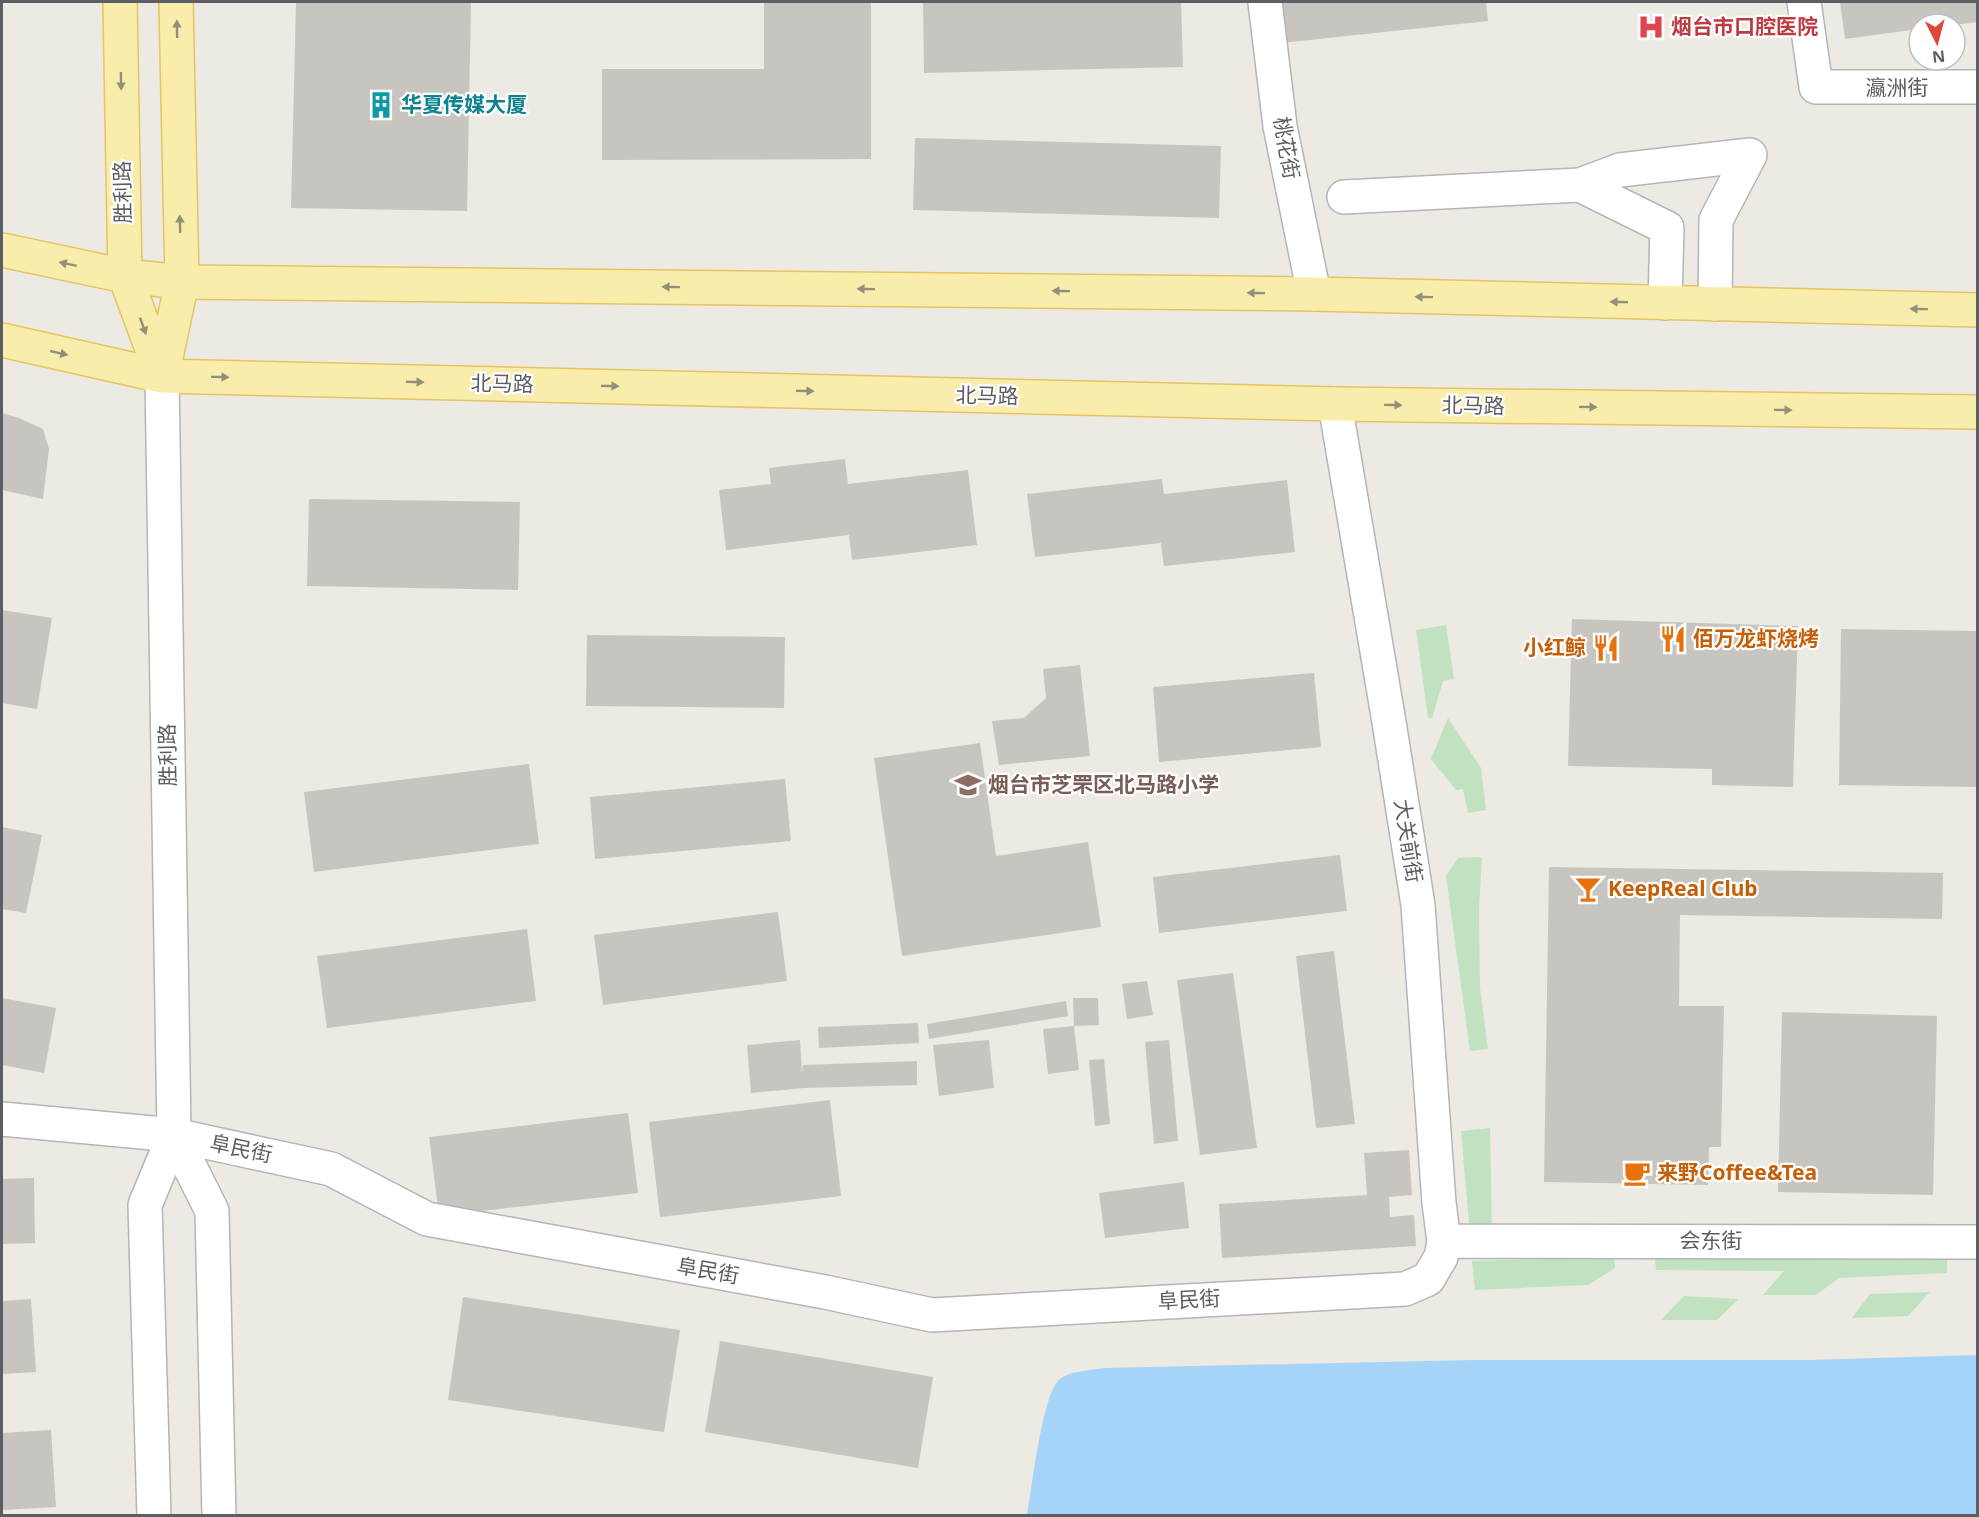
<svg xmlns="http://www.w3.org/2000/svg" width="1979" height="1517" viewBox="0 0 1979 1517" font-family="'Noto Sans','Noto Sans SC',sans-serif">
<rect width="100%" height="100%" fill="#eceae2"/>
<!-- green -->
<path fill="#c0e2c1" d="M1446,625L1454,679L1443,681L1432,718H1428L1416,630Z
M1448,718L1481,768L1486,810L1468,813L1463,789L1456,790L1431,759Z
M1482,857L1479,908L1480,988L1488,1049L1470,1051L1446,876L1458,858Z
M1490,1128L1492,1230L1469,1224L1461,1131Z
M1614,1257L1615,1268L1588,1285L1475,1290L1472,1261Z
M1655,1257H1947V1273L1839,1278L1816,1295H1763L1784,1271L1656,1270Z
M1930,1292L1908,1316L1852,1318L1870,1294Z
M1684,1296L1739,1299L1717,1320H1661Z"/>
<!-- water -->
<path fill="#a6d4f8" d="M1977,1355V1515H1027C1032,1489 1042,1395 1059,1380C1070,1370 1090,1371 1104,1368L1472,1360H1810Z"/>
<!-- building -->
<path fill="#c8c5c0" d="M296,2H471L467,211L291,208Z
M764,2H871V159L602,160V69H764Z
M923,2H1181L1183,67L924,73Z
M1277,2H1486L1488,21L1281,43Z
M1840,2H1978V22L1955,25L1919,24V29L1845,39Z
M915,138L1221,146L1219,218L913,210Z
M2,413L19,418L43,429L49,449L43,499L2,490Z
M845,459L848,484L968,470L977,545L852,560L849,535L726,550L719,490L771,484L769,468Z
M1162,479L1164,494L1287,480L1295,552L1164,566L1161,543L1035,557L1027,494Z
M309,499L520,502L518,590L307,586Z
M2,610L52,618L37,709L2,703Z
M1572,619L1798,626L1793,787L1712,785V769L1568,766Z
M1841,629L1978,631V787L1839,785Z
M587,635L785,637L784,708L586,706Z
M1080,665L1090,756L999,765L992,721L1024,718L1046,698L1043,669Z
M1314,673L1321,747L1159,762L1153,687Z
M980,743L996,856L1088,842L1101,927L902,956L874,758Z
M529,764L539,844L314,872L304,792Z
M785,779L791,841L595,859L590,797Z
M2,827L42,835L26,913L2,909Z
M1340,855L1347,911L1159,933L1153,877Z
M1549,867L1943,873L1942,919L1680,915L1679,1006H1724L1721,1147H1709L1708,1185L1544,1182Z
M778,912L787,981L603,1005L594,935Z
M527,929L536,1001L327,1028L317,956Z
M1334,951L1355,1124L1316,1128L1296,956Z
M1233,973L1257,1148L1200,1155L1177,980Z
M1147,981L1153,1015L1127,1019L1122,984Z
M2,998L56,1008L44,1073L2,1065Z
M1073,998H1098L1099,1025L1074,1026Z
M1066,1001L1068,1016L929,1039L927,1024Z
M1782,1012L1937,1016L1933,1195L1778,1192Z
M918,1023L919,1043L819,1048L818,1027Z
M1074,1026L1079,1070L1048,1074L1043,1029Z
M800,1040L802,1073L803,1065L917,1061V1085L804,1088L751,1093L747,1045Z
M989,1040L994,1088L939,1096L933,1045Z
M1169,1040L1178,1141L1154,1144L1145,1042Z
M1104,1059L1110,1124L1095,1126L1089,1060Z
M830,1100L841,1196L660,1217L649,1122Z
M628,1113L638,1193L439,1216L429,1137Z
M1409,1150L1412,1195L1389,1197L1390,1217L1414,1215L1416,1246L1222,1258L1219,1204L1367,1195L1364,1153Z
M34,1178L35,1243L2,1244V1179Z
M1184,1182L1189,1228L1105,1238L1099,1193Z
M463,1297L680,1330L664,1432L448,1400Z
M31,1299L36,1372L2,1374V1301Z
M720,1341L933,1377L918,1468L705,1432Z
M51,1430L56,1507L2,1510V1433Z"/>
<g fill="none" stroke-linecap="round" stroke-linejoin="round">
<defs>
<path id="minor" d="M1265,2L1280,126L1314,294
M1804,2L1816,87H1978
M1580,185L1667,228L1665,303
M1344,197L1580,185L1620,170L1750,155L1716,220L1715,304
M2,1119L174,1135L331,1169L427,1219L825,1292L932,1315L1405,1289L1428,1279L1441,1257L1444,1241L1439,1203L1418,905L1389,722L1335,404
M174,1135L212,1211L219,1516
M1444,1241L1978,1242
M154,1516L145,1205L174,1135L162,376"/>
<path id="major" d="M120,2L125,276L162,376
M2,250L125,276L182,282L1314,294L1978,310
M2,340L162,376L1335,404L1978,412
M162,376L182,282L176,2"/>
</defs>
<!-- minor casing -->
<use href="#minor" stroke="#b3b5b9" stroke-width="36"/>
<!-- major casing -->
<use href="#major" stroke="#e7c361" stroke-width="36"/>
<!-- minor -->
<use href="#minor" stroke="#fff" stroke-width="33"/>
<!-- major -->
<use href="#major" stroke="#f9edab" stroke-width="33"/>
</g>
<!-- one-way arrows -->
<defs><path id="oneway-solid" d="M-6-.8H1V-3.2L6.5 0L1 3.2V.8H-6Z" transform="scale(1.5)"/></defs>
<g fill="#92907c">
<use href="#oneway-solid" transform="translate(177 29) rotate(-91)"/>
<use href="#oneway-solid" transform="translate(121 81) rotate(89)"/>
<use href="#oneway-solid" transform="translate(180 224) rotate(-91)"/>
<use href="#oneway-solid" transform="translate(68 264) rotate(-168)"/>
<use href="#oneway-solid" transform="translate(671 287) rotate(-179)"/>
<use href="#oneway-solid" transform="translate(866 289) rotate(-179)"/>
<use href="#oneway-solid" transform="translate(1061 291) rotate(-179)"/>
<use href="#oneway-solid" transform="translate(1256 293) rotate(-179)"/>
<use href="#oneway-solid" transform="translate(1424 297) rotate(-179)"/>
<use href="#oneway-solid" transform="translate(1619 302) rotate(-179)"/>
<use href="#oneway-solid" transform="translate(1919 309) rotate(-179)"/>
<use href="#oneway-solid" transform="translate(143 326) rotate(70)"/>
<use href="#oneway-solid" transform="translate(59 353) rotate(13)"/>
<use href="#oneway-solid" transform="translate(220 377) rotate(1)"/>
<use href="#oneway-solid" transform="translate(415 382) rotate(1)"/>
<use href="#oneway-solid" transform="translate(610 386) rotate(1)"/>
<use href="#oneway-solid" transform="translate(805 391) rotate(1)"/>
<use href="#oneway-solid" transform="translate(1393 405) rotate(1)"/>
<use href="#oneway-solid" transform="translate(1588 407) rotate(1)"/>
<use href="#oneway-solid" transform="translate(1783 410) rotate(1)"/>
</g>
<!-- icons -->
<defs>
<symbol id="hospital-bare" viewBox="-9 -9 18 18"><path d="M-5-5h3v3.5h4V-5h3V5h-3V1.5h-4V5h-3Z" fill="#e0444e" stroke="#fff" stroke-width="2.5" paint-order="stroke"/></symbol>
<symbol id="building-bare" viewBox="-9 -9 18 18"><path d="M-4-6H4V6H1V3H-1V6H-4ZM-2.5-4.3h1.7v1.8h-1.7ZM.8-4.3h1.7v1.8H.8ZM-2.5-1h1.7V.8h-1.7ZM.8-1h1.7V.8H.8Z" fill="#0f9aa8" stroke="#fff" stroke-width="2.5" paint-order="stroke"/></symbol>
<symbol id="restaurant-bare" viewBox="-9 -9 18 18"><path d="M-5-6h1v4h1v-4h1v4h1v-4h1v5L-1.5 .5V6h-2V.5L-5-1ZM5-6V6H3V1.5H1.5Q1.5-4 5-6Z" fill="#e8710a" stroke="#fff" stroke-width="2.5" paint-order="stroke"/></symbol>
<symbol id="school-bare" viewBox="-9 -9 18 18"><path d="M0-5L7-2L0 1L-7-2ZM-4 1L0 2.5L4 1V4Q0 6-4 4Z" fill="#8d6e63" stroke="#fff" stroke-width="2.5" paint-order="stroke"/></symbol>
<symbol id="bar-bare" viewBox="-9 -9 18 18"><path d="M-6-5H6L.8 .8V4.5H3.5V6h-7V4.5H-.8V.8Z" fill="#e8710a" stroke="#fff" stroke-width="2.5" paint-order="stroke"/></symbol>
<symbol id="cafe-bare" viewBox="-9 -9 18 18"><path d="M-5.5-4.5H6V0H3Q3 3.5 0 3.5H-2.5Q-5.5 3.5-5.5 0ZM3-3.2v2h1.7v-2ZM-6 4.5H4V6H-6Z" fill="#e8710a" stroke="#fff" stroke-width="2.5" paint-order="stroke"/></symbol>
</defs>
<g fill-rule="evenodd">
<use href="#hospital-bare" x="1632" y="8" width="38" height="38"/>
<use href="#building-bare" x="362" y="86" width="38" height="38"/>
<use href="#restaurant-bare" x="1654" y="620" width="38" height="38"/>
<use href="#restaurant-bare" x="1587" y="629" width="38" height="38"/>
<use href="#school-bare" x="949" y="766" width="38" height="38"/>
<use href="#bar-bare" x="1569" y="870" width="38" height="38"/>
<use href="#cafe-bare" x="1618" y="1154" width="38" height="38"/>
</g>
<g text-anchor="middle" stroke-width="4.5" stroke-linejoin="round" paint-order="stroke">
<!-- health labels -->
<g font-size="21" font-weight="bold" fill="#be3a42" stroke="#fff" text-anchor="start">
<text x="1671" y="34">烟台市口腔医院</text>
</g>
<!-- street labels -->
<g font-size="21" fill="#5b5e62" stroke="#fff">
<text x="1897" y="95">瀛洲街</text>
<text transform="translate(1286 148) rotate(80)" y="7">桃花街</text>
<text transform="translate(123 192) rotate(-91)" y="7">胜利路</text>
<text transform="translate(502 384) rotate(1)" y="7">北马路</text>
<text transform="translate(987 396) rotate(1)" y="7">北马路</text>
<text transform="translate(1473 406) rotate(1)" y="7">北马路</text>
<text transform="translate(168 755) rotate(-91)" y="7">胜利路</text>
<text transform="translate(1408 841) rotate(81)" y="7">大关前街</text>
<text transform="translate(241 1149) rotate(12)" y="7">阜民街</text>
<text x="1711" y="1248">会东街</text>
<text transform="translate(708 1271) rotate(10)" y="7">阜民街</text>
<text transform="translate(1189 1300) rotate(-3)" y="7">阜民街</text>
</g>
<!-- culture labels -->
<g font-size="21" font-weight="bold" fill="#0d838f" stroke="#fff" text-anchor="start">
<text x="401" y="112">华夏传媒大厦</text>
</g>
<!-- food labels -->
<g font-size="21" font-weight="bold" fill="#c56008" stroke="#fff" text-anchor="start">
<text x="1693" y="646">佰万龙虾烧烤</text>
<text x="1586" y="655" text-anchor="end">小红鲸</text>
<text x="1608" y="896">KeepReal Club</text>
<text x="1657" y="1180">来野Coffee&amp;Tea</text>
</g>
<!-- education labels -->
<g font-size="21" font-weight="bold" fill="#785e54" stroke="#fff" text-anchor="start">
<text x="988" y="792">烟台市芝罘区北马路小学</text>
</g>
</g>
<!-- border -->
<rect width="1979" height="1517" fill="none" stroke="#5b5e62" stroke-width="6"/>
<!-- north arrow -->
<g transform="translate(1937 42) rotate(174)"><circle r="28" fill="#ffffff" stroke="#bdbfc0" stroke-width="1.5"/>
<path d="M0-4.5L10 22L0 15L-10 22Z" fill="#dc4839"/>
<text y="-9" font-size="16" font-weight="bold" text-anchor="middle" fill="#5b5e62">N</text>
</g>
</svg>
